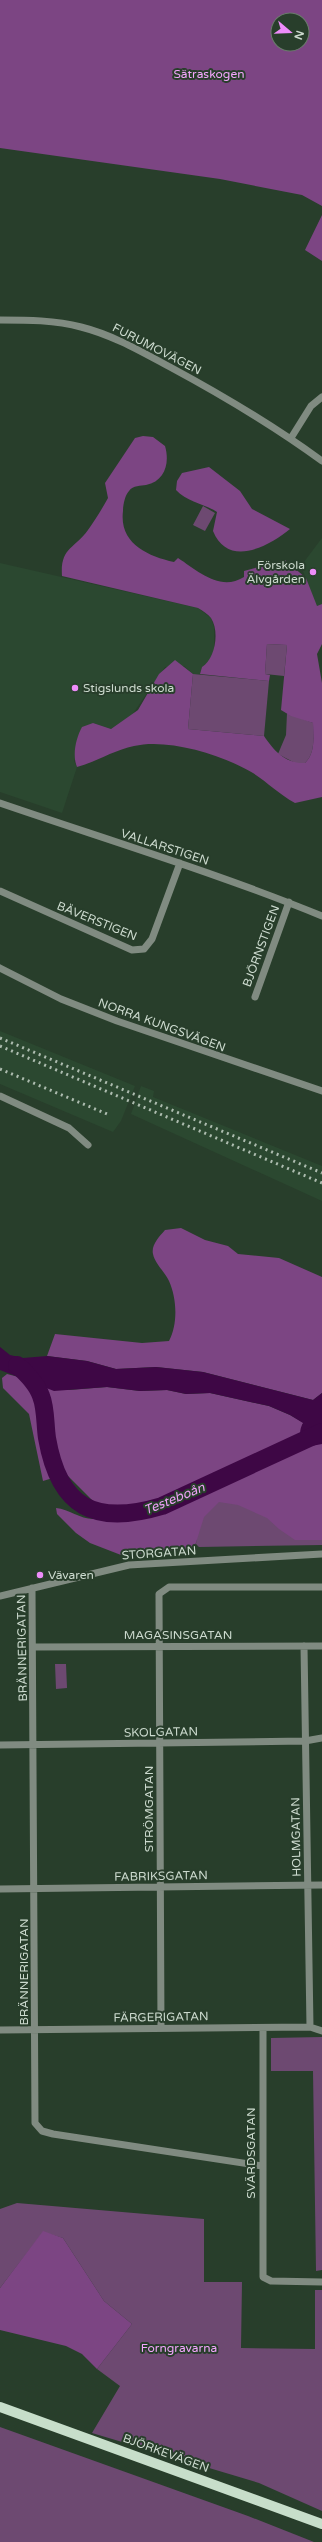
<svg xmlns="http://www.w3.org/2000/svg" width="322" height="2542" viewBox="0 0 322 2542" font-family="'Varela Round',sans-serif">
<rect width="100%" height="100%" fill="#283e2b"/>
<!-- built -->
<path fill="#2b4830" d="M322,538V604L317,607L301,566Z
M0,563L198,608L211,618L214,627V651L208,663L202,667L200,674H193L184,666L165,667L132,715L111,729L93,723L74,761L77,767L62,813L0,792Z
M0,1031L135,1086L121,1121L113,1132L0,1084Z
M141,1086L154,1091L153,1097L322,1166V1201L131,1114Z"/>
<!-- green -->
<path fill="#6d4971" d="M203,506L215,513L205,531L193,525Z
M267,644L287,645L284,676L265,674Z
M193,674L269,681L264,736L188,729Z
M287,713L313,723C313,737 316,752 305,763L297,764L278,754L286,735Z
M322,1466V1545L199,1547L196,1544L198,1522L216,1501Z
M55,1664H66L67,1688L56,1689Z
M322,2037V2270L316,2271L313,2071H271V2038Z
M17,2203L204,2219V2282H242L241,2348L315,2349V2290H322V2511L259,2483L92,2433L120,2386L97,2369L132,2324L104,2301L63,2238L43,2232L0,2288V2209Z
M0,2427L248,2516L314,2542H0Z"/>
<!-- forest -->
<path fill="#7c4583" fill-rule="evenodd" d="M0,0H322V206L302,195L220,179L0,148ZM278,20H302V44H278Z
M322,215V261L305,250Z
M143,436L153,437L165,446C170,463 165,481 146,485C141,486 133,485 129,491C125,495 123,505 123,511C119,543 147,556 174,562L178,558C198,571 220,592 244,577V571L285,560L306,578L317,606L322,604V644L317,654L322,683V797L295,803C279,794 267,782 253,773C223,755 168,738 134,746C114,750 96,762 77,767C72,755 76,738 82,727L93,723L111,729L138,710L159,674L175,660L193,674L188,729L264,736C274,751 286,764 305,763C316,752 313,737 313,723L291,716L281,710L287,645L267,644L265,674L270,675L269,681L200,674L202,667C215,659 220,632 211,618C208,614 203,611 198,608L62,576C60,548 74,549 88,530C95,520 102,509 108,498L105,483L135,438Z
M209,467L240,491L252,509L290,529C268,547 228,568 213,531L217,512C203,503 187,502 176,490L177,481L182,473Z
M181,1228L205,1240L228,1246L238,1254L279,1258L322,1277V1393L313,1400L203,1372L156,1367L116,1369L87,1361L47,1356L55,1334L142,1343L169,1341C178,1324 177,1299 169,1281C165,1272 155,1264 153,1254C151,1245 159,1237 165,1230Z
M7,1374L69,1390L107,1387L140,1391L167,1390L186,1394L210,1393L269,1406L290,1415L304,1423L302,1425L317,1444H322V1540H295L279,1529L267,1518L238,1505L219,1502L204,1517L194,1549L121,1555L90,1543L76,1533L57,1514L56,1508C69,1509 80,1519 93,1519L97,1509L96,1504L66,1474L43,1481L29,1414L3,1388L2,1378Z
M43,2231L63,2238L104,2301L132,2324L97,2369L82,2354L66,2346L0,2330V2288Z"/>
<!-- water -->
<path fill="#3e0745" d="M0,1347L10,1355L23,1358L47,1356L87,1361L116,1369L156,1367L203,1372L313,1400L322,1393V1444L306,1447C300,1439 298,1432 303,1423L290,1415L269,1406L210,1393L186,1394L167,1390L140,1391L107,1387L54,1391L0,1370Z"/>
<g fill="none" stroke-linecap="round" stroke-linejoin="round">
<!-- river -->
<path stroke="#3e0745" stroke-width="18" d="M17,1365C26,1373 37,1384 41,1396C46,1408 45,1425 47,1438C59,1508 95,1526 162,1506L322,1432"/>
<!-- minor -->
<path stroke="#808b81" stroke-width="7" d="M0,320C27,320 55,320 81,327C113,335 142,352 170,367C222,395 274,426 322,461
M291,438L311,406L322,397
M0,803C108,840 217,873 322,916
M0,891L132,950L144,949L152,939L180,863
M0,968L61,999L117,1021L322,1091
M255,997L289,902
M0,1096L69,1128L88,1145
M32,1588L35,2123L42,2131L53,2134L262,2166
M0,1596L129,1565L322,1554
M304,1646L310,2027
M33,1647L322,1646
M0,1745L305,1741L322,1738
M0,1889L322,1885
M161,2028L159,1594L169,1587H322
M263,2028V2277L271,2281L322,2282
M0,2030L310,2027L322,2031"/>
<!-- major -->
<path stroke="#c7deca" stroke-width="10" d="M0,2407L322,2524"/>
<!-- rail -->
<path stroke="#adbcaf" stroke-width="3" stroke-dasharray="2 4" stroke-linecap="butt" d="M0,1038L322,1173
M0,1046L322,1183
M0,1069L107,1114"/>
</g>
<!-- markers -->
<g fill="#ed8cf9" stroke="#283e2b" stroke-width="1.5">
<circle cx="313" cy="572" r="4"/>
<circle cx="75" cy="688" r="4"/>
<circle cx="40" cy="1575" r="4"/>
</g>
<g text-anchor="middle" stroke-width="4" stroke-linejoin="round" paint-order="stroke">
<!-- park labels -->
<g font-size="12" fill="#f4a6fe" stroke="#283e2b">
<text x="209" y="78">Sätraskogen</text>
<text x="179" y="2352">Forngravarna</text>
</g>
<!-- street labels -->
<g font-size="12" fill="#ccdace" stroke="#283e2b">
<text transform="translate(157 349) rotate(27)" y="4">FURUMOVÄGEN</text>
<text transform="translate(165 847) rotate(18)" y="4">VALLARSTIGEN</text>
<text transform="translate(97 921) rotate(22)" y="4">BÄVERSTIGEN</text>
<text transform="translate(261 946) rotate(-70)" y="4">BJÖRNSTIGEN</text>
<text transform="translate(162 1025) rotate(20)" y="4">NORRA KUNGSVÄGEN</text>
<text transform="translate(159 1553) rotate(-4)" y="4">STORGATAN</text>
<text x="178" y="1639">MAGASINSGATAN</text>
<text transform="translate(22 1648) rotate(-91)" y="4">BRÄNNERIGATAN</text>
<text transform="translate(161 1732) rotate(-1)" y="4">SKOLGATAN</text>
<text transform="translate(149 1809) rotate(-90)" y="4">STRÖMGATAN</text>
<text transform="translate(296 1837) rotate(-91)" y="4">HOLMGATAN</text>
<text transform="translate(161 1876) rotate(-1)" y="4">FABRIKSGATAN</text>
<text transform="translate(24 1972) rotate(-90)" y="4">BRÄNNERIGATAN</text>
<text transform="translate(161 2017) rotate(-1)" y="4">FÄRGERIGATAN</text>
<text transform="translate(251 2153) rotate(-90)" y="4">SVÄRDSGATAN</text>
<text transform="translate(166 2453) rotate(20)" y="4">BJÖRKEVÄGEN</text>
</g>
<!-- poi labels -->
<g font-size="12" fill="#ccdace" stroke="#283e2b" text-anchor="start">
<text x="305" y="569" text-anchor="end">Förskola<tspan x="305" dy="14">Älvgården</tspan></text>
<text x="83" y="692">Stigslunds skola</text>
<text x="48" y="1579">Vävaren</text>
</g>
<!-- water labels -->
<g font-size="13" font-style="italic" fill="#eea0f7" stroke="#283e2b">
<text transform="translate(174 1498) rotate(-22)" y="5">Testeboån</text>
</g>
</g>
<!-- north arrow -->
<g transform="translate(290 32) rotate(109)"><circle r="19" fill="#283e2b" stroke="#6a7c6c"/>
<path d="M0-3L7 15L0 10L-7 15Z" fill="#ed8cf9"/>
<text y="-6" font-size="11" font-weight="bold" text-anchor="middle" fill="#ccdace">N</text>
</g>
</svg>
